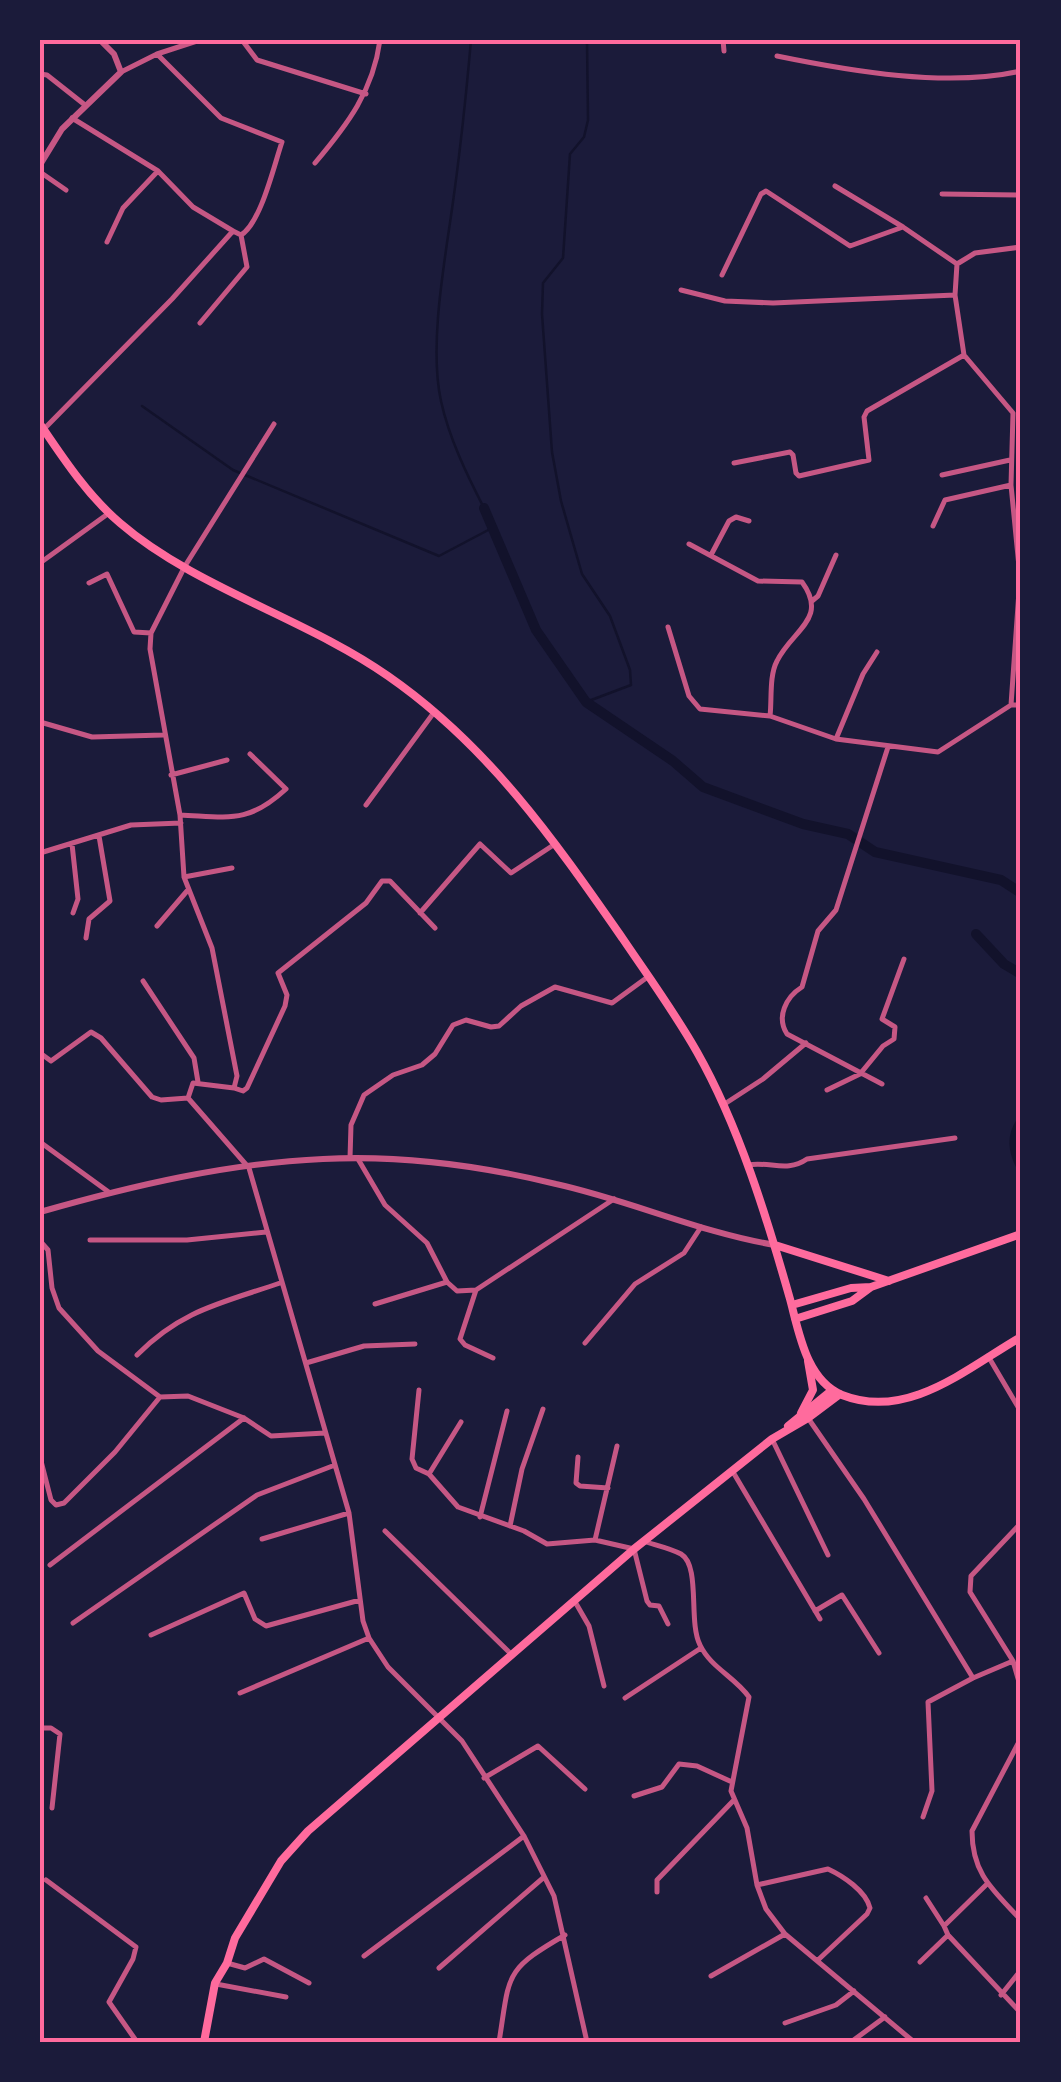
<svg xmlns="http://www.w3.org/2000/svg" width="1061" height="2082" viewBox="0 0 1061 2082" font-family="'Source Sans 3',sans-serif">
<rect width="100%" height="100%" fill="#1b1b3a"/>
<g fill="none" stroke-linecap="round" stroke-linejoin="round">
<!-- stream -->
<path stroke="#12122b" stroke-width="2.5" d="M471,40C466,97 460,153 452,209C444,265 429,347 441,401C449,438 467,475 484,508
M142,406L233,470L439,556L492,528
M586,702L631,685L630,670L610,616L582,574L561,501L552,452L542,314L543,283L563,258L570,154L584,137L588,120L587,40"/>
<!-- canal -->
<path stroke="#12122b" stroke-width="10" d="M484,508L536,630L586,702L673,761L703,787L803,824L848,834L875,852L1001,880L1021,893
M976,934L1004,964L1021,974
M1021,1122C1011,1137 1013,1151 1021,1166"/>
<!-- minor -->
<path stroke="#c65784" stroke-width="5" d="M242,40L257,60L366,94
M723,40L724,51
M157,54L200,40
M777,56C850,71 947,88 1021,71
M121,72L157,54L221,118L282,142C274,165 261,223 241,235
M40,74L47,75L85,105
M72,118L158,171L193,207L233,231
M315,163C348,124 373,91 380,40
M40,172L66,190
M835,186L903,227
M942,194L1021,195
M107,242L123,208L157,172
M957,264L955,295L964,355L1013,413L1011,485L1020,577L1011,705
M957,264L975,253L1021,247
M722,275L761,194L766,191L850,246L903,227L957,264
M681,290L725,301L773,303L955,295
M274,424L185,566L151,633L150,649L180,815L184,877L212,948L237,1076L234,1088L193,1083L188,1098L249,1168L349,1513L363,1621L369,1638L388,1667L462,1741L524,1836L554,1896L587,2042
M45,428L172,299L233,231L241,235L247,267L200,323
M734,463L790,452L793,455L796,473L799,476L869,460L864,417L867,411L964,355
M942,475L1010,460
M933,526L945,500L1011,485
M689,544L758,581L802,582C829,619 792,630 777,661C769,676 772,700 770,716L836,739L938,752L1011,705H1021
M711,555L729,521L736,517L749,521
M40,563L109,513
M89,583L107,574L134,632L151,633
M812,601L818,596L836,555
M668,627L689,696L700,709L770,716
M40,722L92,737L163,735
M836,739L863,674L877,652
M171,775L227,760
M366,805L435,711
M180,815C229,817 248,824 286,789L250,754
M72,844L78,899L73,913
M40,853L131,825L181,823
M184,877L232,868
M420,913L480,844L511,873L555,844
M157,926L187,891
M86,938L89,919L110,901L99,836
M143,981L194,1058L198,1082
M40,1053L51,1061L91,1032L101,1038L152,1097L161,1100L188,1098
M882,1084L787,1034C776,1017 786,997 802,987L818,931L836,910L888,747
M234,1088L243,1091L247,1088L285,1006L287,995L278,973L366,903L382,881H390L435,928
M827,1090L860,1074L883,1046L894,1039L895,1027L882,1019L904,959
M723,1105L763,1079L806,1043
M40,1142L110,1193
M350,1158L351,1125L364,1095L393,1075L422,1065L435,1054L453,1025L466,1020L491,1027L499,1026L521,1006L555,987L612,1003L649,976
M358,1159L385,1205L427,1243L447,1282L457,1291L476,1290
M748,1165C770,1161 787,1173 807,1159L955,1138
M90,1240H187L266,1232
M40,1241L48,1250L52,1288L59,1308L98,1351L160,1397L188,1396L244,1418L271,1436L325,1433
M375,1304L447,1282
M585,1343L635,1284L684,1253L701,1227
M137,1355C181,1310 222,1303 280,1283
M988,1356L1021,1412
M493,1358L465,1345L460,1339L476,1290L614,1199
M306,1363L364,1346L415,1344
M419,1390L412,1459L416,1468L429,1474L458,1507L524,1531L547,1544L595,1540L634,1549L647,1601L650,1605L659,1606L668,1624
M808,1418L864,1499L973,1678L928,1702L932,1791L923,1817
M772,1439L828,1555
M40,1457L51,1500L56,1505L64,1503L115,1452L160,1397
M578,1457L576,1483L580,1486L608,1488
M733,1472L820,1619
M429,1474L461,1422
M480,1517L507,1411
M1021,1523L971,1576L970,1592L1013,1661L1021,1689
M510,1526L522,1469L543,1409
M385,1531L511,1654
M262,1539L349,1513
M595,1540L617,1446
M643,1541C655,1545 670,1548 681,1554C701,1566 688,1622 700,1645C711,1668 735,1677 749,1697L731,1791L747,1828L757,1885L766,1909L785,1934L914,2042
M50,1565L244,1418
M574,1600L589,1626L604,1686
M815,1611L842,1595L879,1653
M73,1623L257,1495L335,1465
M151,1635L244,1593L255,1619L266,1626L360,1600
M973,1678L1013,1661
M240,1693L369,1638
M625,1698L701,1648
M40,1728H51L60,1734L52,1808
M1021,1738L972,1831C972,1874 993,1890 1021,1920
M484,1778L538,1746L585,1789
M634,1796L662,1787L679,1764L697,1766L732,1782
M46,1880L136,1947L133,1959L109,2002L137,2042
M987,1884L944,1926L948,1935L1021,2013
M757,1885L828,1869C843,1876 866,1891 870,1908L867,1914L818,1960
M657,1892V1880L733,1801
M926,1898L944,1926
M364,1956L524,1836
M920,1962L948,1935
M227,1963L245,1968L264,1959L309,1983
M439,1968L543,1878
M711,1976L785,1934
M216,1984L286,1997
M1001,1995L1021,1970
M785,2023L836,2005L854,1991
M499,2042C510,1974 503,1971 565,1935
M851,2042L885,2017"/>
<!-- tertiary -->
<path stroke="#c65784" stroke-width="6" d="M40,165L62,129L121,72L114,54L100,40
M40,1212C131,1186 228,1163 323,1159C399,1155 482,1166 556,1184C629,1200 701,1233 775,1245"/>
<!-- secondary -->
<path stroke="#ff6b9d" stroke-width="8" d="M801,1413L813,1390L808,1361"/>
<!-- primary -->
<path stroke="#ff6b9d" stroke-width="8" d="M40,424C63,458 88,496 120,523C194,587 307,619 388,676C489,746 554,840 623,939C648,976 675,1013 697,1052C739,1126 767,1218 790,1299C799,1332 806,1380 842,1395C908,1421 967,1368 1021,1337
M775,1245L889,1281
M792,1305L851,1288L871,1287L1021,1234
M795,1319L852,1301L871,1287
M788,1426L832,1390
M204,2042L215,1983L227,1963L235,1938L281,1861L308,1831L634,1549L772,1439L808,1418L840,1394"/>
</g>
<!-- border -->
<rect width="1061" height="2082" fill="none" stroke="#1b1b3a" stroke-width="85"/>
<rect x="42" y="42" width="976" height="1998" fill="none" stroke="#ff6b9d" stroke-width="4"/>
</svg>
